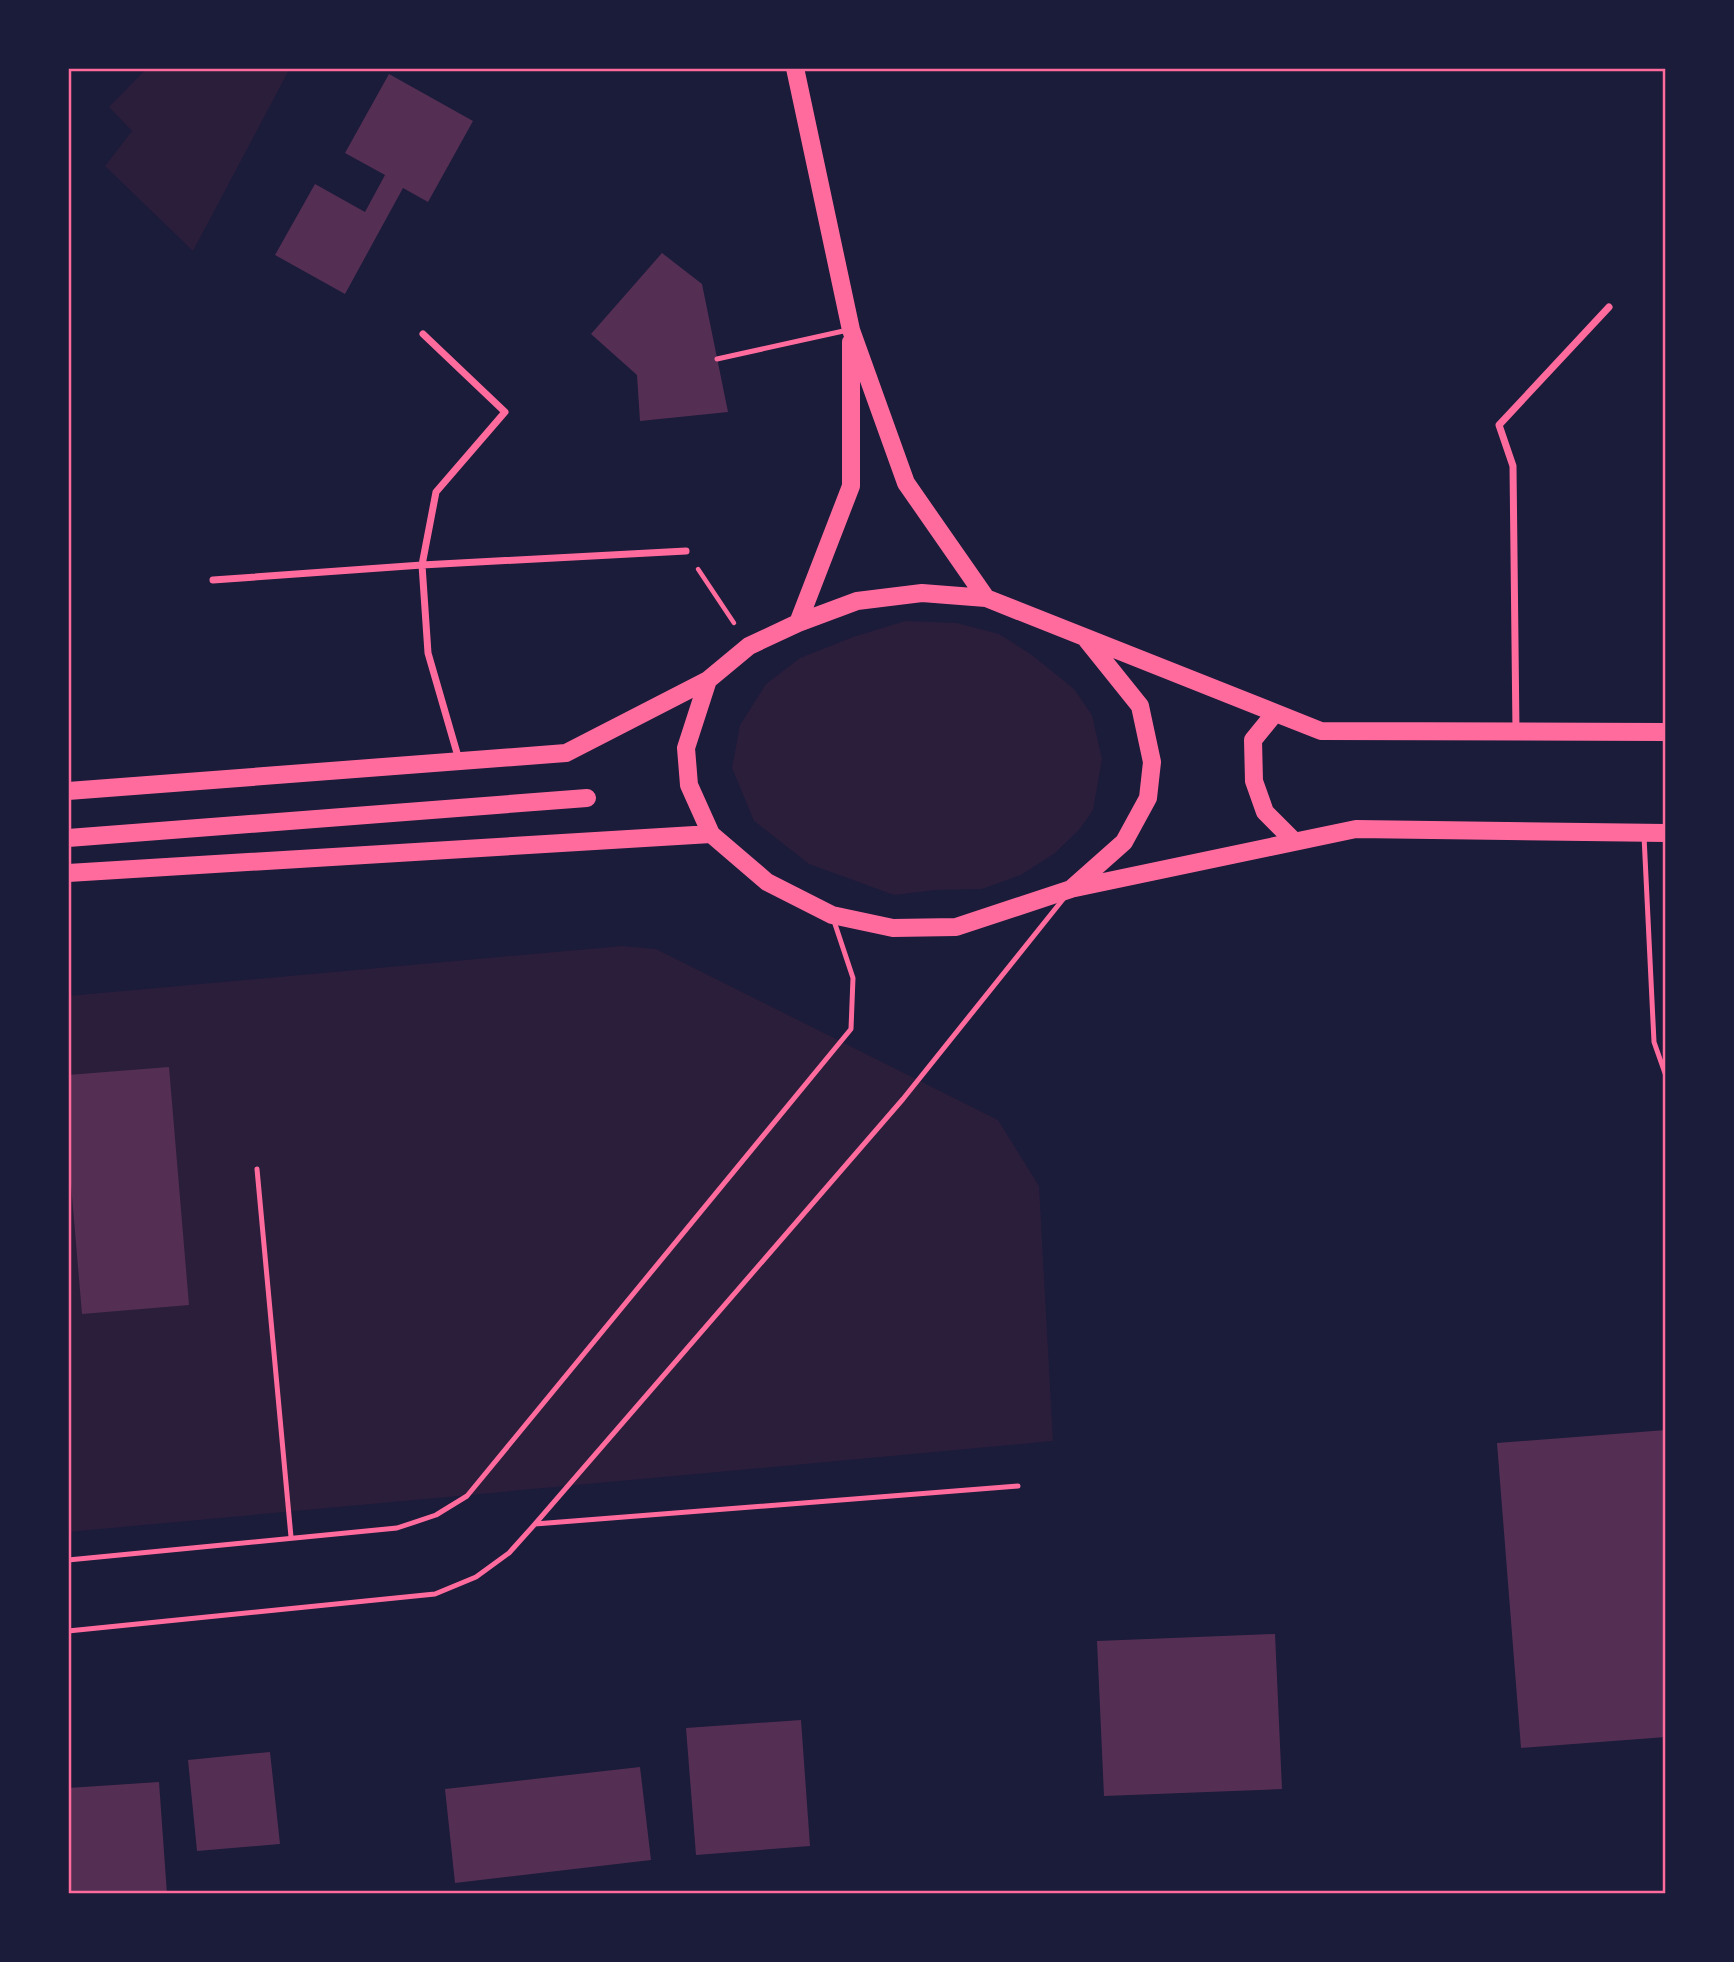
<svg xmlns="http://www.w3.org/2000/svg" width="1734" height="1962" viewBox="0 0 1734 1962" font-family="'Fira Sans',sans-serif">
<rect width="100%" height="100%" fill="#1b1b3a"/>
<!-- green -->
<path fill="#2a1e3b" d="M147,68H290L193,251L105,166L132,131L109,107Z
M905,621L957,623L999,634L1032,655L1074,689L1092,715L1102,759L1093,810L1079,830L1055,853L1021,875L982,889L936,890L894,895L809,864L754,821L732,768L740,725L766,684L800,658L853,637Z
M622,946L656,949L998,1120L1039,1186L1053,1441L68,1532V996Z"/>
<!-- building -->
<path fill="#542f53" d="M389,74L473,121L428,202L403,188L345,294L275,255L315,184L365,212L385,175L345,153Z
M662,253L702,284L728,412L640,421L637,375L591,334Z
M169,1067L189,1305L82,1314L68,1149V1075Z
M1666,1430V1737L1521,1748L1497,1443Z
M1275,1634L1282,1789L1104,1796L1097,1641Z
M801,1720L810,1846L696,1855L686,1728Z
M270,1752L280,1844L197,1851L188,1760Z
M640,1767L651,1860L455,1883L445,1789Z
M159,1782L167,1894H68V1788Z"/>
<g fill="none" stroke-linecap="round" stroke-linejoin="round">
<!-- path -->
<path stroke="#ff6b9d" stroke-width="4.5" d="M698,569L734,623"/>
<!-- service -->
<path stroke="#ff6b9d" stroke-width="5" d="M717,359L848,330
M1644,836L1654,1042L1666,1076
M257,1169L291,1537
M535,1524L1018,1486
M68,1560L397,1528L436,1515L467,1496L851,1029L853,978L833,918
M68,1631L435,1594L476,1577L509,1553L535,1524L903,1099L1064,898"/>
<!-- minor -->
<path stroke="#ff6b9d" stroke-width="7" d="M423,334L505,412L436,492L422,565L428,653L459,760
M213,580L422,565L686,551
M1516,731L1513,466L1499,425L1609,307"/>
<!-- primary -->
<path stroke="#ff6b9d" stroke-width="18" d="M795,68L851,330L906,483L986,598
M798,623L851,486V342
M1087,640L1140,706L1152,762L1148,798L1124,842L1071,889L956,927L893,928L832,915L767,882L711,834L689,785L686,748L708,680L749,646L798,623L857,601L922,593L986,598L1321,731L1666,732
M1275,713L1253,740L1254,781L1265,812L1294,841
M68,791L566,753L708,680
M68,838L587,798
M68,873L711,834
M1075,888L1356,829L1666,833"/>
</g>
<!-- border -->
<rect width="1734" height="1962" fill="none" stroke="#1b1b3a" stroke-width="140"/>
<rect x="70" y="70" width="1594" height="1822" fill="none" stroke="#ff6b9d" stroke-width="2.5"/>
</svg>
